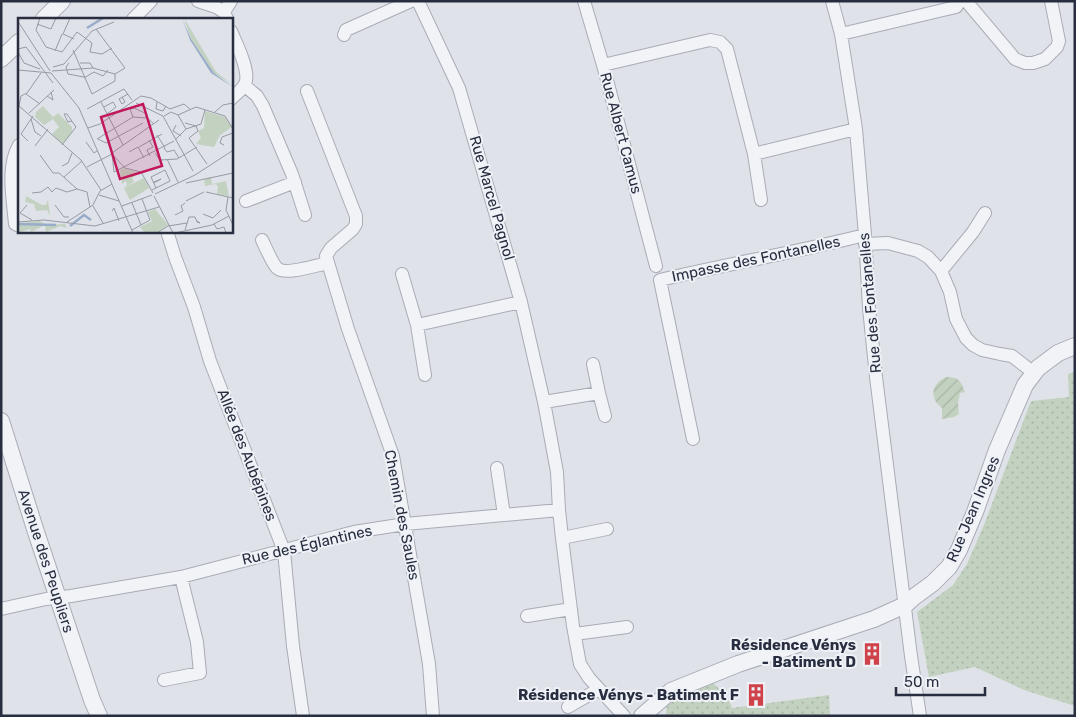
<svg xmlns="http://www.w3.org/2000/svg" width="1076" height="717" viewBox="0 0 1076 717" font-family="Rubik,sans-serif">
<defs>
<pattern id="grass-dots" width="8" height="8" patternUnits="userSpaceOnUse" patternTransform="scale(1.25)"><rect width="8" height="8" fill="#c3d2c0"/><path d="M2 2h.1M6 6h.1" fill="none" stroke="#a8b5a6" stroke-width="1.8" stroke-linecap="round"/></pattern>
<pattern id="garden-furrows" width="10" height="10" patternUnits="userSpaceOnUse" patternTransform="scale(1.25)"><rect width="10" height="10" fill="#c3d2c0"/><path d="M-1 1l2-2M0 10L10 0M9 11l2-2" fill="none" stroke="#a8b5a6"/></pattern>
</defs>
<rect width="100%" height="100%" fill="#dfe2e8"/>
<!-- grass -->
<path fill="url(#grass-dots)" d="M1075,372V706L1024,690L975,667L929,677L917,612L953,585L967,564L984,525L1031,401L1069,397L1068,374Z
M710,680C718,688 729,697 732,708L829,695L830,716H666L667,703L685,690Z"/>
<!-- garden -->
<path fill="url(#garden-furrows)" d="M946,377C959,377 961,381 965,392L960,393L958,403L959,414L954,417L942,419V408C929,398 931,384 946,377Z"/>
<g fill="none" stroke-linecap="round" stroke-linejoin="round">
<defs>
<path id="minor" d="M198,1L216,7L224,12
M418,1L459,88L521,302L544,402L557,472L559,510L562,538L573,626L580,664L589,678L624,716
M584,1L603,65L656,266
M832,1L841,34L856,129L865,235L869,308L876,377L911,656L920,716
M966,1L1015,59L1025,63H1033L1045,59L1057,47L1059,41L1051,1
M133,19L151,1
M227,19L224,12L231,1
M231,31C236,43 251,72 245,84C242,90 236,94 231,99
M841,34L956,7L960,1
M344,35L346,30L411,1
M603,65L710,40L720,42L727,49L754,154L856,129
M245,86L257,96L263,106L292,174L305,215
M307,91L356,216V224L353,229L331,248L326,256L348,329L393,456L429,664L433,716
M19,145C6,167 13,199 15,224L19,226
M754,154L761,200
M246,201L295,182
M167,231L175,257L194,307L210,361L284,551L293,646L303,716
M262,240C265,246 272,263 277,268C285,276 317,265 328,263
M865,244L888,243L918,251L928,257L941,271L950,292L956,319L966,338L973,345L982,350L1000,354L1012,356L1034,373
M941,271L973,232L985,213
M402,274L417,325L425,375
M417,325L521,302
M593,364L599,393
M544,402L599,393L605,416
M693,439L660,280C728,264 797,252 865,235
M497,468L504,515
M562,538L607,529
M1,609L46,599L71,596L181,577L354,532L405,524L559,510
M527,616L571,609
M575,634L627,627
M164,680L200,673L197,642L181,577
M568,707L599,689"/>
<path id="tertiary" d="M44,19L62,1
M1,59L19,42
M1,421L36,532L92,700L99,716
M642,716L671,691L738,664L874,619L905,605L914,597L933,583L949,567L959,550L975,512L997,450L1025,385L1038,368L1058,353L1075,346"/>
</defs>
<!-- minor casing -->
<use href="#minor" stroke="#a8acb6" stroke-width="14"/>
<!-- tertiary casing -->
<use href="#tertiary" stroke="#a8acb6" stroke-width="18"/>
<!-- minor -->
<use href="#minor" stroke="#f2f3f7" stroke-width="12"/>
<!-- tertiary -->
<use href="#tertiary" stroke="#f2f3f7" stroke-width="16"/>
</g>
<!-- icons -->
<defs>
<symbol id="building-bare" viewBox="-9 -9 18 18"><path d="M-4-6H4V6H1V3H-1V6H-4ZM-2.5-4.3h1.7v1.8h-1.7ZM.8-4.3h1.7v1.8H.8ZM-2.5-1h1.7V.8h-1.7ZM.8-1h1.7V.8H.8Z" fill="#cf4249" stroke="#eef1f6" stroke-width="2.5" paint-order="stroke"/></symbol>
</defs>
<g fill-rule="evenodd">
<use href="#building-bare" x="856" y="638" width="32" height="32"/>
<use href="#building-bare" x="740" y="679" width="32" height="32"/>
</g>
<g text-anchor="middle" stroke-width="4" stroke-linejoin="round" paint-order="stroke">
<!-- street labels -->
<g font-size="15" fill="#282e40" stroke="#eef1f6">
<text transform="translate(621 133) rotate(75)" y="5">Rue Albert Camus</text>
<text transform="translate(492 198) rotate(74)" y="5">Rue Marcel Pagnol</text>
<text transform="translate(756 259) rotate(-12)" y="5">Impasse des Fontanelles</text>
<text transform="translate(870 303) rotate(-95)" y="5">Rue des Fontanelles</text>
<text transform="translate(247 455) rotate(69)" y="5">Allée des Aubépines</text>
<text transform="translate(973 509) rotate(-67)" y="5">Rue Jean Ingres</text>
<text transform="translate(402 515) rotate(79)" y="5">Chemin des Saules</text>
<text transform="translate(307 545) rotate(-13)" y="5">Rue des Églantines</text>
<text transform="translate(46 561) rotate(72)" y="5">Avenue des Peupliers</text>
</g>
<!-- poi labels -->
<g font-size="15" font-weight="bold" fill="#282e40" stroke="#eef1f6" text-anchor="end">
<text x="856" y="650">Résidence Vénys<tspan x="856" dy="17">- Batiment D</tspan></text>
<text x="739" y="700">Résidence Vénys - Batiment F</text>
</g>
</g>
<!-- overview -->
<g transform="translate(18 18)">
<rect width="215" height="215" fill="#dfe2e8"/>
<path d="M105,150L122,155L114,160L116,164L106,170L109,167L108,163L104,166L102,152ZM193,159L194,166L208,163L211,178L199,176L200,168L197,166L187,168L186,161ZM137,191L150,207L139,215H127L122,209L134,203L130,194Z" fill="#c3d2c0"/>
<path d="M166,0L198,54L215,67L196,55L173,21ZM8,178L24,187H28L30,182L32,198L29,192L18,193L16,186L7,184ZM22,203L28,207L47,206L49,210L42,208L28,214L27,207L13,214L12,211L0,215V205Z" fill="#c3d2c0"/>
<path d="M187,93L207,99L214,109L202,117L196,129L178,126L183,120L180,113L186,110ZM126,160L131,170L112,182L106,170Z" fill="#c3d2c0"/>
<path d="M25,88L35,99L40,95L54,109V114L44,126L34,116L41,109L35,101L26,107L17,99L18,94Z" fill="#c3d2c0"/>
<path d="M164,0L173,21L196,55L215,69L193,55L172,22Z" fill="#99acc9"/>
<path fill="none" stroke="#99acc9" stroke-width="2.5" d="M69,10L85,0M0,206L38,207M52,208L66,197L73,202"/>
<path fill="none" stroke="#969aa5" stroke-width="1" d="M22,0L18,12L28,29L44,34L59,14L74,25L72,34L84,36L94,30M52,0L45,16L56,21M1,5L32,53M19,6L33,11L38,0M78,11L107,50L97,56M0,31L8,29L35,65M55,32L74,76L97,63V56M37,33L44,16M0,34L6,45L22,51M51,45L48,49L50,56L66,59M62,45H72L75,50M35,49L46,46L74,13L96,4M0,52L33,55M34,53L75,50L97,56M33,55L61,90L115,215M66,60L76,54L85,58L90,52M8,76L22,86M29,78L35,82L33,74M104,79L107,84L104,86L101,81L110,76M83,84L105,127M139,84L138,91L145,93L148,88M118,85L145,98L175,153M1,88L63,142L83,172M1,88L3,78L9,75L23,55M86,89L95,84L98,89L89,96M69,91L106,71L114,82M152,91L166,86L172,91M197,94L205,87L215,85M11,95L36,72M160,97L168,111M146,98L153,94L160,97L178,89L207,98L215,111M115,99L112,91L116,90L129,96L128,99M115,99L129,100L136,106M13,101L17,114L23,118M54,103L50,104L46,96H49L58,109M167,105L178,108L180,113L171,120L189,146M158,107L155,113L163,118M70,110L82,106L123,78L133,80L152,91M139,117L147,130M79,121L115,99M80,121L88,125L125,105M131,122L135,129L129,132L132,138M157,122L168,111L183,106L187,92M10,123L3,116L15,98M68,124L76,135L79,133M44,127L58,109M206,127L202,125L204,119L215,115M17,128L30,111M121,129L144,116M146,130L149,134L156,132L161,140M111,134L120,129L126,140M94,135L141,102M137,135L142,142L159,141L179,129M94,136L96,154L156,123M94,136L107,150L123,154L135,175M22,137L35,155H41L59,171L69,174L72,189M149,141L160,164M44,148L50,145L54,135M69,149L94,136M46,159L64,143M136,164L143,161L136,165M168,165L215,155M134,172L138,170L133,159L147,152L152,163L138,170M188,174L215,180M14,175L23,174L30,169L34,174L38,170L49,174L59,171M137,176L177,157L214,133M81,177L101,183M136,178L155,215M210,179L208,192L215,207M168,183L186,174M114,185L123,207M9,187L2,195L14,202M37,187L46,199H51M75,188L85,205M104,188L134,177M94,193L96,190L101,203M185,196L195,200L203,192M157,197L165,193L163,188L167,185M0,204L26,202L77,208L141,189M49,204L75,187L82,173L94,166M196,206L199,211L206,209L208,215M114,212L132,202L124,181M167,212L171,199H177L179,204L182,205L179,203M139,215L150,208L169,205M157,215L194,207L211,198"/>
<path fill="#c2185b" fill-opacity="0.15" stroke="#c2185b" stroke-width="2.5" d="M125,86L144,148L102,161L83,99Z"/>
<rect width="215" height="215" fill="none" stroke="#282e40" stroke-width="2.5"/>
</g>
<!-- border -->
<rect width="1076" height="717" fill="none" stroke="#282e40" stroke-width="5"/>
<!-- scale -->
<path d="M896 687v8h89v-8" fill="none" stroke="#282e40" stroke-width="2.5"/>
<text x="904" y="687" font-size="15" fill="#282e40" stroke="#eef1f6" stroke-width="4" paint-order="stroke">50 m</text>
</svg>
